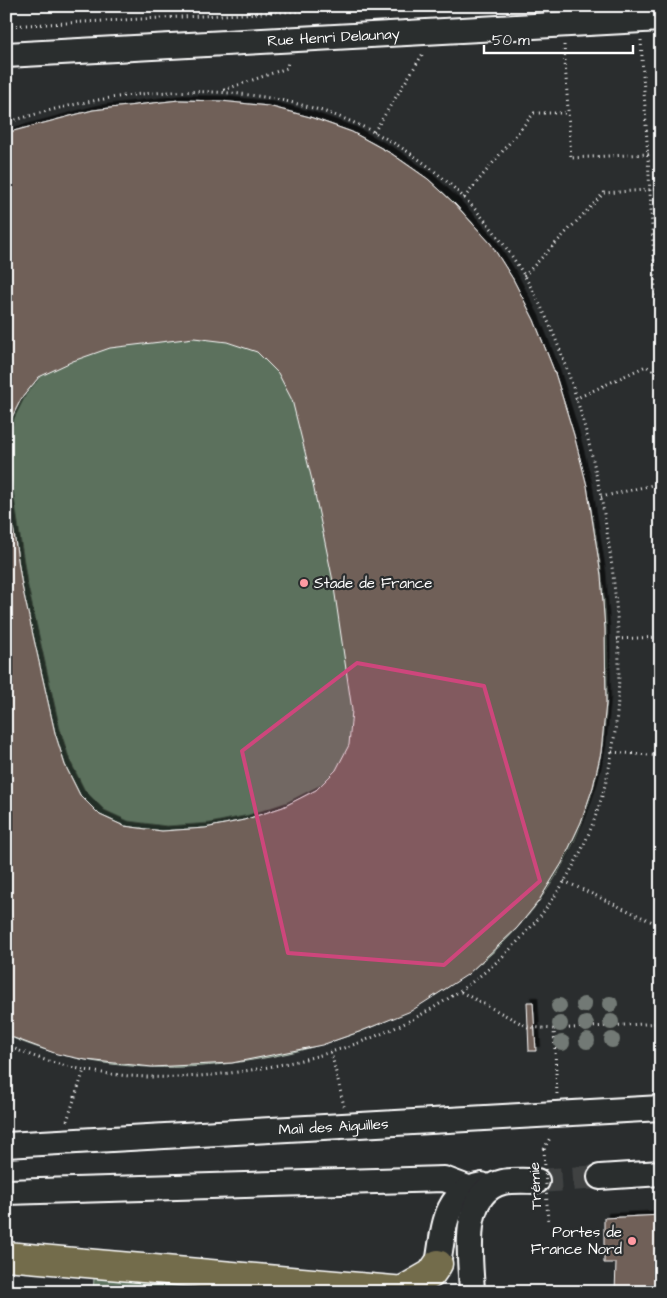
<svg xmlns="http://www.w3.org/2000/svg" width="667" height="1298" viewBox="0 0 667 1298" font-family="'Architects Daughter',sans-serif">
<defs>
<filter id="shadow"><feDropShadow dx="4.5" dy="-4.5" stdDeviation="0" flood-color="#0009"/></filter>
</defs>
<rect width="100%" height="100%" fill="#2a2d2e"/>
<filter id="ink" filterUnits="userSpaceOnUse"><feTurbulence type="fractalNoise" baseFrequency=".02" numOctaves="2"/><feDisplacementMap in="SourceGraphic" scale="10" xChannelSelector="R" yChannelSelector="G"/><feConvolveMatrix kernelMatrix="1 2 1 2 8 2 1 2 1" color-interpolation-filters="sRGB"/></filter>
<g filter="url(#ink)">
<!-- green -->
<path fill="#5b715d" stroke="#adb8ae" d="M179,100C276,102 354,119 431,182C516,252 554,356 580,460C603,548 617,663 601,754C572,920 446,1017 289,1053C195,1074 95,1075 6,1035V133L93,110Z
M94,1278L246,1292H93Z"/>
<!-- building -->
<path fill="#706058" stroke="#fff" filter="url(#shadow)" d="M179,100L221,101L268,106L310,117L352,132L392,154L428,179L455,204L491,244L513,279L534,320L555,373L574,435L587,486L601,575L605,629L606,703L601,752L593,787L581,822L562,863L538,902L517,928L467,975L411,1011L359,1032L322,1045L232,1063L152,1067L86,1060L57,1054L6,1035V481L22,586L55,733L65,765L80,795L100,815L124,826L162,831L205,828L244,820L283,807L316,790L336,770L349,745L352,710L333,581L312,480L292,400L278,373L257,352L227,342L194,338L110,348L73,361L39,377L21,399L9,423L6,440V133L93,110Z
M527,1002H533L536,1051H529Z
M661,1215V1292H615L616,1263H604V1218Z"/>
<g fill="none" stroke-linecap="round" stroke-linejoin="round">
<!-- minor-tunnel -->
<path stroke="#3f4243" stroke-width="24" stroke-dasharray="24 12" stroke-linecap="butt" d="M537,1181L600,1177"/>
<defs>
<g id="minor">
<path id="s1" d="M6,55L661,19"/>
<path id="s2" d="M6,1145L661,1108"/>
<path d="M600,1177L661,1173"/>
<path d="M6,1192L444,1179L468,1188"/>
<path d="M438,1264C444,1231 443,1192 482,1185"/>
<path d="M472,1292C471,1260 459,1192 503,1182C513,1180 526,1181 537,1181"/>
</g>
<path id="highway" d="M6,1256L416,1292
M405,1289L431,1274L438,1264"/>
</defs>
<!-- minor casing -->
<use href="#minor" stroke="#fff" stroke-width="28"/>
<!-- highway casing -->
<use href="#highway" stroke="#fff" stroke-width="31"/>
<!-- path -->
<path stroke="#fff" stroke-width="3" stroke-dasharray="1 4" stroke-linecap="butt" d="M6,26L397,6
M641,40L661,378
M564,45L571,158L649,154
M224,90L287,68L288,61
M6,123C198,61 400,82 517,264C562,333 588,428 603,508C616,583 625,664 614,739C591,912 462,1023 297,1061C202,1083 97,1087 6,1045
M374,132L424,52
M464,198L534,113H568
M524,276L604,193L661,189
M575,399L646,366L661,376
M601,497L661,483
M617,639L661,637
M612,752L661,756
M564,881L661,926
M461,992L528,1027L554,1029
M331,1052L344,1106
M557,1094L554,1029L661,1023
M67,1121L84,1070
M544,1149L551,1136"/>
<!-- minor -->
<use href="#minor" stroke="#2a2d2e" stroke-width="24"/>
<!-- highway -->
<use href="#highway" stroke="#736c4b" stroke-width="28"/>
<!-- path-bridge -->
<path stroke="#fff" stroke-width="3" stroke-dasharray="1 4" stroke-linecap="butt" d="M544,1149L548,1222"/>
</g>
<!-- trees -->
<g fill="#727974">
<circle cx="610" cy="1004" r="8"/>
<circle cx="584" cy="1005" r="8"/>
<circle cx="559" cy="1006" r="8"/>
<circle cx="611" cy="1022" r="8"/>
<circle cx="560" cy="1024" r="8"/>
<circle cx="586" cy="1024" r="8"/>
<circle cx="612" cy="1040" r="8"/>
<circle cx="587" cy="1041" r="8"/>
<circle cx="562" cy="1043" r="8"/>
</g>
</g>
<!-- marked area -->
<path fill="#ce467c" fill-opacity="0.2" stroke="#ce467c" stroke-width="4" stroke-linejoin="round" d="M357,663L484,686L540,881L444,965L288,953L242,751Z"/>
<!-- markers -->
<g fill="#ff9aa2" stroke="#2a2d2e" stroke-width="2">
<circle cx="304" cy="583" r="5"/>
<circle cx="632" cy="1241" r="5"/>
</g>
<g text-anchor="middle" stroke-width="4.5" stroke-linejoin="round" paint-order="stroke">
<!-- street labels -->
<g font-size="15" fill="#fff" stroke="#2a2d2e">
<text dy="5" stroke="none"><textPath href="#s1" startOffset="328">Rue Henri Delaunay</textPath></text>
<text dy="5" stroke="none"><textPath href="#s2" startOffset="328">Mail des Aiguilles</textPath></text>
<text transform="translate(535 1186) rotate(-93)" y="5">Trémie</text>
</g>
<!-- poi labels -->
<g font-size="15" fill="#fff" stroke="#2a2d2e" text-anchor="start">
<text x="314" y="588">Stade de France</text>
<text x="622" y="1237" text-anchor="end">Portes de<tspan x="622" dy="17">France Nord</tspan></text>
</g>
</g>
<!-- margin -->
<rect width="667" height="1298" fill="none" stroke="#2a2d2e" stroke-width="25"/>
<rect x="12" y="12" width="642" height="1273" fill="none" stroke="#fff" stroke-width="2" filter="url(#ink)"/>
<!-- scale -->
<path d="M484 45v8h149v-8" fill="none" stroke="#ffffff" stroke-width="2.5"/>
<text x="492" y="45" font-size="15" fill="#ffffff" stroke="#2a2d2e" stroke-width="4" paint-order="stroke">50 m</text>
</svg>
